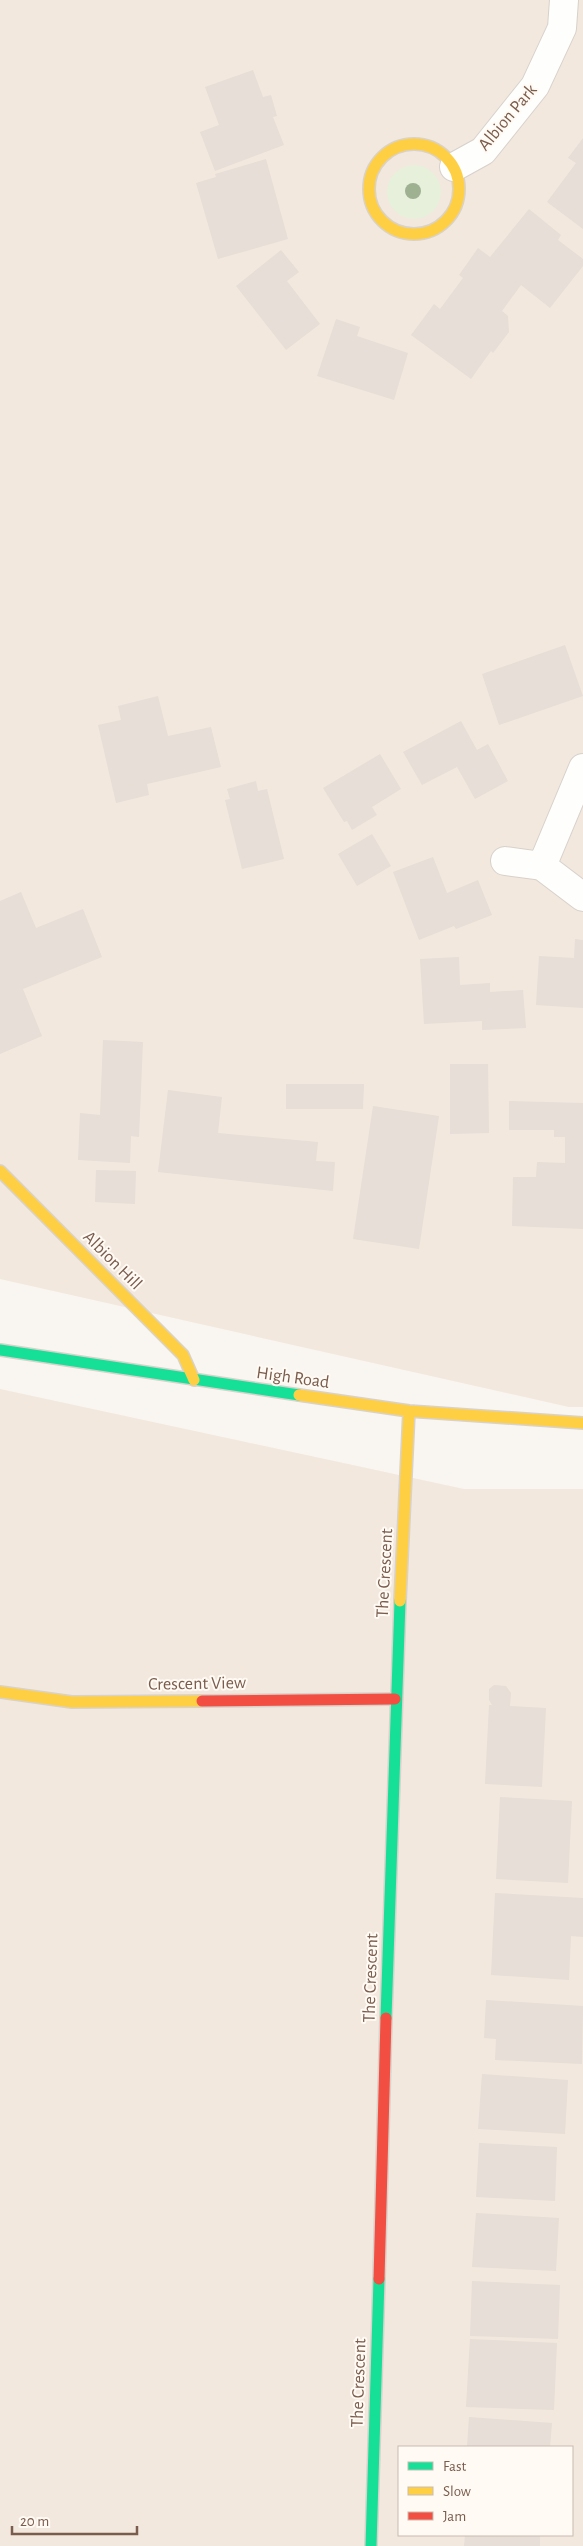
<svg xmlns="http://www.w3.org/2000/svg" width="583" height="2546" viewBox="0 0 583 2546" font-family="'Alegreya Sans',sans-serif">
<rect width="100%" height="100%" fill="#f9f5f0"/>
<!-- residential -->
<path fill="#f2e8de" fill-rule="evenodd" d="M0,0H583V1407H569L0,1279Z
M0,1389L464,1489H583V2546H0ZM399,2447H572V2535H399Z"/>
<!-- green -->
<path fill="#e7f0db" d="M387 192a27 27 0 1 1 54 0a27 27 0 1 1-54 0Z"/>
<!-- building -->
<path fill="#e6ded7" d="M253,70L263,97L271,95L277,116L273,117L284,145L215,171L200,132L219,125L205,87Z
M583,138V229L547,202L576,163L568,158Z
M266,159L288,239L218,259L196,183L216,177L215,174Z
M529,209L561,235L558,240L583,259V266L550,308L521,285L502,311L508,316L509,332L493,353L491,351L471,379L411,335L434,304L440,309L463,278L459,275L478,248L490,257Z
M281,250L299,272L287,281L320,324L286,350L236,286Z
M336,319L360,327L357,336L408,353L394,400L317,376Z
M565,645L583,696L499,725L482,674Z
M158,696L168,736L211,727L221,767L147,784L149,795L116,803L98,725L121,720L118,706Z
M461,721L477,750L488,744L508,781L475,799L457,767L422,785L403,752Z
M380,754L401,789L372,807L377,815L352,830L347,821L344,822L323,788Z
M256,781L258,791L267,789L284,859L242,869L225,800L230,799L227,789Z
M372,834L391,866L357,886L338,854Z
M433,857L447,893L478,880L492,915L456,929L454,926L419,940L393,872Z
M21,892L36,928L83,909L102,957L23,989L42,1036L0,1054V901Z
M575,939L583,940V1008L536,1005L539,956L574,958Z
M459,957L460,985L490,983V992L523,990L526,1028L482,1030V1021L424,1024L420,959Z
M103,1040L143,1042L139,1137L131,1136L130,1163L78,1160L80,1113L100,1115Z
M450,1064H488L489,1133L450,1134Z
M286,1084H364L363,1109H286Z
M168,1090L222,1097L218,1133L318,1142L316,1161L335,1162L333,1191L158,1172Z
M509,1101L583,1103V1229L512,1226L513,1177H536L537,1162L565,1163V1137H554V1130H509Z
M373,1106L439,1116L419,1249L353,1239Z
M96,1170L136,1171L135,1204L95,1202Z
M494,1685L506,1686L511,1693L510,1706L546,1708L542,1787L485,1784L489,1705H492L489,1700V1689Z
M500,1797L572,1801L568,1883L496,1879Z
M495,1893L583,1898V1937L571,1936L569,1980L491,1975Z
M486,2000L583,2006L582,2064L495,2060L496,2039L484,2038Z
M482,2074L568,2080L565,2134L478,2129Z
M479,2143L557,2147L555,2201L476,2197Z
M476,2213L559,2218L556,2271L472,2267Z
M472,2281L560,2285L558,2339L470,2336Z
M470,2339L557,2343L554,2410L466,2407Z
M469,2417L552,2423L550,2447H467Z
M465,2535H540V2546H464Z"/>
<g fill="none" stroke-linecap="round" stroke-linejoin="round">
<defs>
<path id="street" d="M454,167L483,151L535,86L562,28L564,0
M505,861L542,866L583,897
M542,866L583,768"/>
<path id="fast" d="M0,1350L299,1395
M386,2018L400,1601
M371,2546L379,2279"/>
<path id="slow" d="M369 189a45 45 0 1 1 90 0a45 45 0 1 1-90 0Z
M0,1171L183,1355L194,1380
M299,1395L409,1411L583,1423
M400,1601L409,1411
M0,1692L72,1702L202,1701"/>
<path id="jam" d="M202,1701L395,1699
M379,2279L386,2018"/>
</defs>
<!-- street casing -->
<use href="#street" stroke="#d7d1cb" stroke-width="30"/>
<!-- fast casing -->
<use href="#fast" stroke="#d9d2cb" stroke-width="14"/>
<!-- slow casing -->
<use href="#slow" stroke="#d9d2cb" stroke-width="14"/>
<!-- jam casing -->
<use href="#jam" stroke="#d9d2cb" stroke-width="14"/>
<!-- street -->
<use href="#street" stroke="#fefefd" stroke-width="28"/>
<!-- fast -->
<use href="#fast" stroke="#16e098" stroke-width="11"/>
<!-- slow -->
<use href="#slow" stroke="#ffcf43" stroke-width="11"/>
<!-- jam -->
<use href="#jam" stroke="#f24e42" stroke-width="11"/>
</g>
<!-- trees -->
<circle fill="#9eb190" cx="413" cy="191" r="8"/>
<g text-anchor="middle" stroke-width="4" stroke-linejoin="round" paint-order="stroke">
<!-- street labels -->
<g font-size="18" fill="#7a5c4d" stroke="#fffaf3">
<text transform="translate(507 117) rotate(-50)" y="6">Albion Park</text>
<text transform="translate(113 1260) rotate(45)" y="6">Albion Hill</text>
<text transform="translate(293 1377) rotate(8)" y="6">High Road</text>
<text transform="translate(384 1573) rotate(-87)" y="6">The Crescent</text>
<text transform="translate(197 1683) rotate(-1)" y="6">Crescent View</text>
<text transform="translate(370 1978) rotate(-88)" y="6">The Crescent</text>
<text transform="translate(358 2383) rotate(-88)" y="6">The Crescent</text>
</g>
</g>
<!-- legend -->
<rect x="398" y="2446" width="175" height="90" fill="#fffaf3" stroke="#cabbb1"/>
<rect x="408" y="2462" width="25" height="8" fill="#16e098" stroke="#cabbb1"/>
<text x="443" y="2471" font-size="15" fill="#7a5c4d">Fast</text>
<rect x="408" y="2487" width="25" height="8" fill="#ffcf43" stroke="#cabbb1"/>
<text x="443" y="2496" font-size="15" fill="#7a5c4d">Slow</text>
<rect x="408" y="2512" width="25" height="8" fill="#f24e42" stroke="#cabbb1"/>
<text x="443" y="2521" font-size="15" fill="#7a5c4d">Jam</text>
<!-- scale -->
<path d="M12 2526v8h125v-8" fill="none" stroke="#7a5c4d" stroke-width="2.5"/>
<text x="20" y="2526" font-size="15" fill="#7a5c4d" stroke="#fffaf3" stroke-width="4" paint-order="stroke">20 m</text>
</svg>
